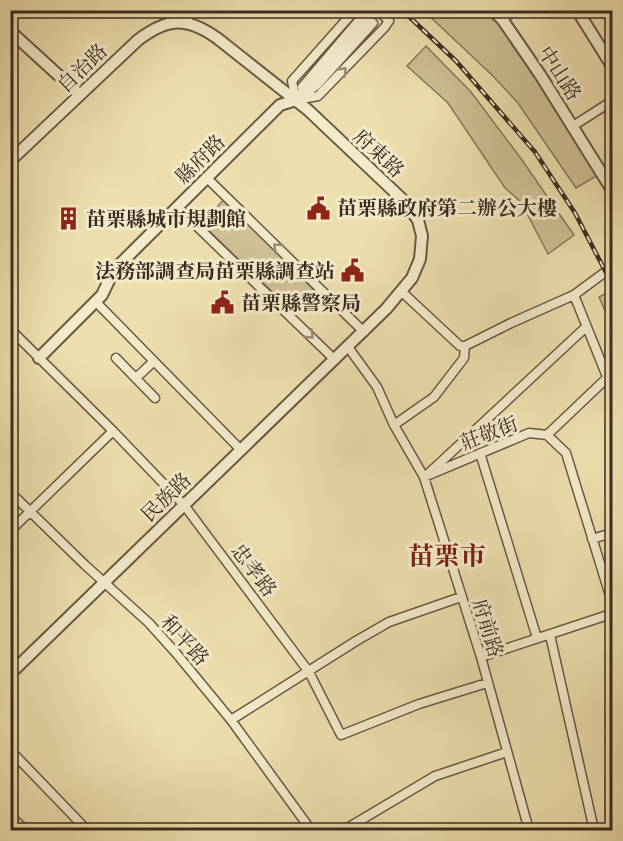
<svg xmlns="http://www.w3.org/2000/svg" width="623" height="841" viewBox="0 0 623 841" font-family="'Gentium Book Plus','Noto Serif TC',serif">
<rect width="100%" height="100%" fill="#eddfad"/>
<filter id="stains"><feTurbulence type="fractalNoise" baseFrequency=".00333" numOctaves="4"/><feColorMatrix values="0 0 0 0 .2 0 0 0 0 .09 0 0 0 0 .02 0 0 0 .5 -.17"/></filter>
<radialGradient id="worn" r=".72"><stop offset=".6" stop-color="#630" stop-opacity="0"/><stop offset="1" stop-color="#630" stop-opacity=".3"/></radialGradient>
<!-- green -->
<path fill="#cfc096" stroke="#86765c" stroke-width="1.5" d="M424,11H484L500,24L598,175L576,188L518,103L493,76Z
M426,46L471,92L522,160L574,235L548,254L521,202L505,188L448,103L407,66Z
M225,198L313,289L292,311L202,224Z
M612,290V326L599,297Z"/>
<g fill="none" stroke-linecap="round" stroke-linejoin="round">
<!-- stream -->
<path stroke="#82725a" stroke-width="2" d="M10,809L32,830"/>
<defs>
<path id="minor" d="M184,10L189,23
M502,19L516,10
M302,87L360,19
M306,93L317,85L373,23
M296,100L318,96L384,28L389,21L378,10
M296,100L292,81L355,10
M573,126L612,101
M207,178L364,332
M177,207L335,360
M402,292L460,346H465
M574,295L612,389
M95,301L241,450
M10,329L113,431L184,505L309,672L341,735L419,704L487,683
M465,346L511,323L574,295L612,267
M348,347L377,387L394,425L424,477L481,657L529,830
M116,358L155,398
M136,378L154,361
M394,425L434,397L464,358L465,346
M547,435L608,377
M480,453L537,638
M429,473L586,327
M424,477L529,433L547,435L566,453L611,599L612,622
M10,492L85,565L149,623L176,653L231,720L311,830
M10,531L113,431
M592,539L612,533
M550,635L594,830
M481,657L611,614
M231,720L356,641L389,622L461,597
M10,750L87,830
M344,830L435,776L507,752
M600,830L612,827"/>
<path id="tertiary" d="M492,10L502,19L541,76L612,190
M577,10L612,66
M10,31L80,95
M296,100L368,18
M10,161L138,40C167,18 186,16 217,38L308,110L402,199L418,220L422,236L420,259L412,278L386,309L10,674
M39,358L102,295L114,270L280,105L296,100"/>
</defs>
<!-- minor casing -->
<use href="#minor" stroke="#685846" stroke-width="11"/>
<!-- tertiary casing -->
<use href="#tertiary" stroke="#685846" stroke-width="14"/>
<!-- minor -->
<use href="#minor" stroke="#f3eaca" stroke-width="8"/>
<!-- tertiary -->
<use href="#tertiary" stroke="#f3eaca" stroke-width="10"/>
<defs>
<path id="rail" d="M402,10L456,61L535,152L575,213L612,284"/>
</defs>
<!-- rail casing -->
<use href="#rail" stroke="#3c2b23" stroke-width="4.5"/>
<!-- rail -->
<use href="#rail" stroke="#f3eaca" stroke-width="2" stroke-dasharray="7" stroke-linecap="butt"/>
</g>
<!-- one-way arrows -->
<defs><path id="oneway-chevron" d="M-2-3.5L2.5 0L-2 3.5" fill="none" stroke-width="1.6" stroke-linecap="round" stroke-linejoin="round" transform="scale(1.5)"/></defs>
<g stroke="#988a76">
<use href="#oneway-chevron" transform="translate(343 71) rotate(-46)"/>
<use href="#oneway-chevron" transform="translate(277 247) rotate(-136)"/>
<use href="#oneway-chevron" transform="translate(310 335) rotate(44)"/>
</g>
<!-- icons -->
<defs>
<symbol id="civic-bare" viewBox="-9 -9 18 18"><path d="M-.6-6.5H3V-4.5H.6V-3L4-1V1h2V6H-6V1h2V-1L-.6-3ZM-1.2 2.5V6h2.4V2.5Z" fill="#8f2418" stroke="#f3eaca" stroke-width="2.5" paint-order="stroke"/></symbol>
<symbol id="building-bare" viewBox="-9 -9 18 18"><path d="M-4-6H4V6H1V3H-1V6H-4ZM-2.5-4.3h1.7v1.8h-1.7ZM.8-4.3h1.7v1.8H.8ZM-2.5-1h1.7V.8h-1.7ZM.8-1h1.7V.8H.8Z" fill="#8f2418" stroke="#f3eaca" stroke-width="2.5" paint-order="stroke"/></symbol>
</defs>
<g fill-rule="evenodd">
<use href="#civic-bare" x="302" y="192" width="33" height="33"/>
<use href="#building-bare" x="52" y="202" width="33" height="33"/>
<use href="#civic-bare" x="336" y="254" width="33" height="33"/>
<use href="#civic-bare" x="206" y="286" width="33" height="33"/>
</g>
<g text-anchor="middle" stroke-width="6" stroke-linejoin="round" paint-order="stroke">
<!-- street labels -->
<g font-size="20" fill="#3c2b23" stroke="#f3eaca">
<text transform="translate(82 68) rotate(-44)" y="7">自治路</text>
<text transform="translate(560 73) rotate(57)" y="7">中山路</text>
<text transform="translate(379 153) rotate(43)" y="7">府東路</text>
<text transform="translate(200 159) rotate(-45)" y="7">縣府路</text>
<text transform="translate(489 433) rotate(-21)" y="7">莊敬街</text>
<text transform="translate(166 497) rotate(-44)" y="7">民族路</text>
<text transform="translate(254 570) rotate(53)" y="7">忠孝路</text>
<text transform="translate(488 628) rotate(73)" y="7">府前路</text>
<text transform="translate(185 640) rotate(48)" y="7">和平路</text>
</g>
<!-- poi labels -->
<g font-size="20" font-weight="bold" fill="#3c2b23" stroke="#f3eaca" text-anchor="start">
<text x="337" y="215">苗栗縣政府第二辦公大樓</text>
<text x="86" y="226">苗栗縣城市規劃館</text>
<text x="335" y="278" text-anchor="end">法務部調查局苗栗縣調查站</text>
<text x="241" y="310">苗栗縣警察局</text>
</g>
<!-- district labels -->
<g font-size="26" font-weight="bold" fill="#7a1f14" stroke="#f3eaca">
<text x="447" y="565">苗栗市</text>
</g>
</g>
<!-- margin -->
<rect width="623" height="841" fill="none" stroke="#eddfad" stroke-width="36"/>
<rect x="12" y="12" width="599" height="817" fill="none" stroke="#3c2b23" stroke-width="3"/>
<rect x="18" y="18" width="587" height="805" fill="none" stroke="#3c2b23" stroke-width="1.5"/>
<rect width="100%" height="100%" filter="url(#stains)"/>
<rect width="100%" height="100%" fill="url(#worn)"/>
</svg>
